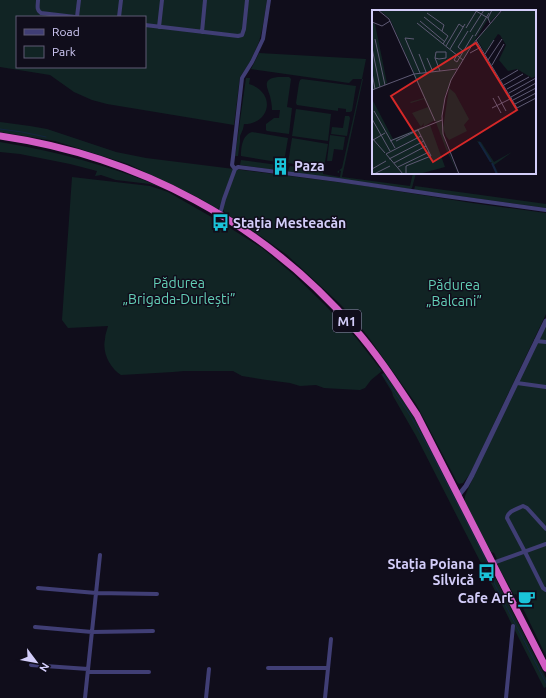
<svg xmlns="http://www.w3.org/2000/svg" width="546" height="698" viewBox="0 0 546 698" font-family="Ubuntu,sans-serif">
<rect width="100%" height="100%" fill="#100d1b"/>
<!-- green -->
<path fill="#112424" fill-rule="evenodd" d="M0,0H267L263,25L259,42L250,62L240,77L234,125L107,104L92,100L74,92L50,75L0,67ZM17,17H145V67H17Z
M259,53L366,59L362,79H363L342,177L410,186L413,173H416L412,188L411,189L289,172L288,171L289,168L290,166L323,171V174L340,177L341,171L339,170V173L337,172L342,168L362,79H353L349,83L251,69Z
M278,77H289L291,79L287,107L292,108L289,134L267,131L266,130V124L274,118H279L280,110H272C272,105 271,101 270,96C266,85 263,79 278,77Z
M246,78H250L249,84C276,92 271,124 244,124L243,129L240,136V142L238,156H235Z
M302,79L356,86L352,111L350,112H346V109L338,108V111L297,105L296,103L299,83L300,80Z
M296,109L331,114L328,141L292,136Z
M345,116H349L350,118L347,136L331,134L332,127L343,128Z
M0,122L30,126L47,129L116,152L146,158L353,184L472,203L546,213V314L470,474L463,483L459,484L457,482L423,417L416,404L369,338L356,321L340,304L287,255L262,237L225,213L223,209L220,206L218,209L201,199L175,186L128,164L55,141L0,132Z
M252,132L288,138L284,162L283,163L241,156C241,148 242,135 252,132Z
M330,135L345,137L343,150L334,149L332,161H327Z
M292,138L328,144L324,168L325,169L288,163Z
M0,142C56,151 111,166 163,188L150,184L116,180L101,175L95,176L97,171L70,164L20,154L0,152Z
M241,160L278,165V167L284,168L283,170L281,171L240,165Z
M72,177L150,186L168,192L222,223L262,248L294,275L325,305L357,339L382,371L371,380L365,388L360,390L324,388L316,385L300,386L290,383L267,380L242,376L233,371H184L173,372L121,375C110,368 102,353 105,339C105,335 107,330 108,326L68,328L62,320Z
M415,186L546,204V208L414,190Z
M546,323V656L516,594L514,595L498,566V564L500,562L499,559H497L494,553L491,552L465,502V496L475,473Z
M384,373L399,393L416,421L489,563V569L485,571L416,436L393,396L392,392L381,374Z
M491,573L494,575L546,678V687L544,688L487,575Z"/>
<g fill="none" stroke-linecap="round" stroke-linejoin="round">
<!-- stream -->
<path stroke="#13243f" stroke-width="1" d="M0,129L22,132L46,137
M379,368L380,370
M383,375L410,415L428,447L494,576V583L546,683"/>
<!-- minor -->
<path stroke="#403e75" stroke-width="4" d="M38,0C38,5 36,10 41,13L75,17
M77,17L79,0
M119,17L121,0
M145,25L238,36L242,35L244,29L247,0
M159,27L162,0
M202,32L205,0
M235,169L232,165L233,157L242,78L252,62L263,39L269,0
M220,214L224,199L235,169L238,167L338,180L445,196L546,210
M536,341L546,342
M517,383L546,387
M546,529L527,508L523,506C517,509 508,511 507,518L525,552L543,588L546,590
M493,563L546,544
M38,588L96,593L157,594
M35,627L92,632L153,631
M31,665L88,669
M268,668H328
M88,672H149
M85,698L100,555
M206,698L209,669
M325,698L331,639
M506,698L513,626"/>
<!-- tertiary -->
<path stroke="#403e75" stroke-width="5" d="M458,496L466,486L472,475L546,321"/>
<!-- trunk -->
<path stroke="#d25cc4" stroke-width="7" d="M0,136C138,156 264,223 355,329C378,355 397,385 417,415L546,668"/>
</g>
<!-- icons -->
<defs>
<symbol id="building-bare" viewBox="-9 -9 18 18"><path d="M-4-6H4V6H1V3H-1V6H-4ZM-2.5-4.3h1.7v1.8h-1.7ZM.8-4.3h1.7v1.8H.8ZM-2.5-1h1.7V.8h-1.7ZM.8-1h1.7V.8H.8Z" fill="#1ac3d9" stroke="#100d1b" stroke-width="2.5" paint-order="stroke"/></symbol>
<symbol id="bus-bare" viewBox="-9 -9 18 18"><path d="M-5-6H5V4H4V6H2V4H-2V6H-4V4H-5ZM-3.5-4V0h7V-4ZM-3.5 1.2v1.5H-2V1.2ZM2 1.2v1.5H3.5V1.2Z" fill="#1ac3d9" stroke="#100d1b" stroke-width="2.5" paint-order="stroke"/></symbol>
<symbol id="cafe-bare" viewBox="-9 -9 18 18"><path d="M-5.5-4.5H6V0H3Q3 3.5 0 3.5H-2.5Q-5.5 3.5-5.5 0ZM3-3.2v2h1.7v-2ZM-6 4.5H4V6H-6Z" fill="#1ac3d9" stroke="#100d1b" stroke-width="2.5" paint-order="stroke"/></symbol>
</defs>
<g fill-rule="evenodd">
<use href="#building-bare" x="268" y="154" width="25" height="25"/>
<use href="#bus-bare" x="208" y="210" width="25" height="25"/>
<use href="#bus-bare" x="474" y="560" width="25" height="25"/>
<use href="#cafe-bare" x="514" y="586" width="25" height="25"/>
</g>
<g text-anchor="middle" stroke-width="3" stroke-linejoin="round" paint-order="stroke">
<!-- shield labels -->
<rect fill="#100d1b" stroke="#9893b6" stroke-width="1" x="333" y="310" width="28" height="22" rx="3"/>
<g font-size="13" font-weight="bold" fill="#d3cdf9">
<text x="347" y="326">M1</text>
</g>
<!-- poi labels -->
<g font-size="14" font-weight="bold" fill="#d3cdf9" stroke="#100d1b" text-anchor="start">
<text x="294" y="171">Paza</text>
<text x="233" y="228">Stația Mesteacăn</text>
<text x="474" y="569" text-anchor="end">Stația Poiana<tspan x="474" dy="16">Silvică</tspan></text>
<text x="513" y="603" text-anchor="end">Cafe Art</text>
</g>
<!-- park labels -->
<g font-size="14" fill="#63cfb6" stroke="#100d1b">
<text x="179" y="288">Pădurea<tspan x="179" dy="16">„Brigada-Durlești”</tspan></text>
<text x="454" y="290">Pădurea<tspan x="454" dy="16">„Balcani”</tspan></text>
</g>
</g>
<!-- overview -->
<g transform="translate(372 10)">
<rect width="164" height="164" fill="#100d1b"/>
<path d="M7,0H130L118,12L116,9L114,12L86,58L62,61L84,60L73,85L69,110L74,135L86,164L74,139L63,110L51,117L52,113L49,117H52L58,115L73,157L47,164H0V89L21,129L49,117L40,103L56,97L52,89L39,93L38,92L52,88L41,64L57,62L42,63L18,9ZM131,0H164V66L160,68L145,59L136,61L127,50L134,35L128,25L126,24L113,43L105,29ZM0,13L3,14L15,73L0,81ZM77,78L83,83L97,109L92,115L95,121L77,130L74,126L88,164L71,118ZM105,131L109,132L122,152L140,142L122,155L127,164Z" fill="#112424"/>
<path fill="none" stroke="#13243f" stroke-width="2" d="M107,132L119,152M120,153L125,164"/>
<path fill="none" stroke="#5e5a74" stroke-width="1" d="M6,0L17,9L42,64L85,59M104,1L116,8M55,3L72,15L70,21M52,7L76,26L71,34M48,11L73,32M0,12L10,16L18,11M45,13L91,50M118,13L116,8L120,0M94,18L105,0M98,22L112,0M103,26L117,3M3,29L13,75M42,29L33,28L48,63M104,30L145,98L164,88M74,36L87,14L91,17M0,38L8,77M78,39L93,14M91,41L86,37L96,21M98,43L109,37M47,44L54,62M113,44L122,30M85,45L82,50L85,52L101,25M55,48L61,62M63,48L64,42H74V48L67,49L63,48L68,61M116,50L130,29M120,55L132,34M0,63L3,79M129,70L146,60M132,75L151,64M135,79L157,67M0,80L42,64L63,111M137,83L164,68M126,86L134,101M139,87L164,73M121,88L129,103M141,90L164,78M143,94L164,83M120,98L140,88M2,101L23,138M0,109L18,141M0,128L13,143M1,130L13,123M18,131L70,110M24,131L46,120L59,146L34,156V164M17,149L52,131M22,153L54,136M26,157L57,142M0,159L14,151M2,164L18,156M31,164L14,144L49,126M87,164L71,124L70,106L73,88L79,70L100,35L130,0"/>
<path fill="#d62828" fill-opacity="0.15" stroke="#d62828" stroke-width="2" d="M104,33L145,100L61,152L19,86Z"/>
<rect width="164" height="164" fill="none" stroke="#d3cdf9" stroke-width="2"/>
</g>
<!-- legend -->
<rect x="16" y="16" width="130" height="52" fill="#100d1b" stroke="#5e5a74"/>
<rect x="24" y="29" width="20" height="6" fill="#403e75" stroke="#5e5a74"/>
<text x="52" y="36" font-size="12" fill="#d3cdf9">Road</text>
<rect x="24" y="46" width="20" height="12" fill="#112424" stroke="#5e5a74"/>
<text x="52" y="56" font-size="12" fill="#d3cdf9">Park</text>
<!-- north arrow -->
<g transform="translate(36 662) rotate(122)" stroke="#100d1b" stroke-width="3" paint-order="stroke">
<path d="M0-3L7 15L0 10L-7 15Z" fill="#d3cdf9"/>
<text y="-6" font-size="11" font-weight="bold" text-anchor="middle" fill="#d3cdf9">N</text>
</g>
</svg>
